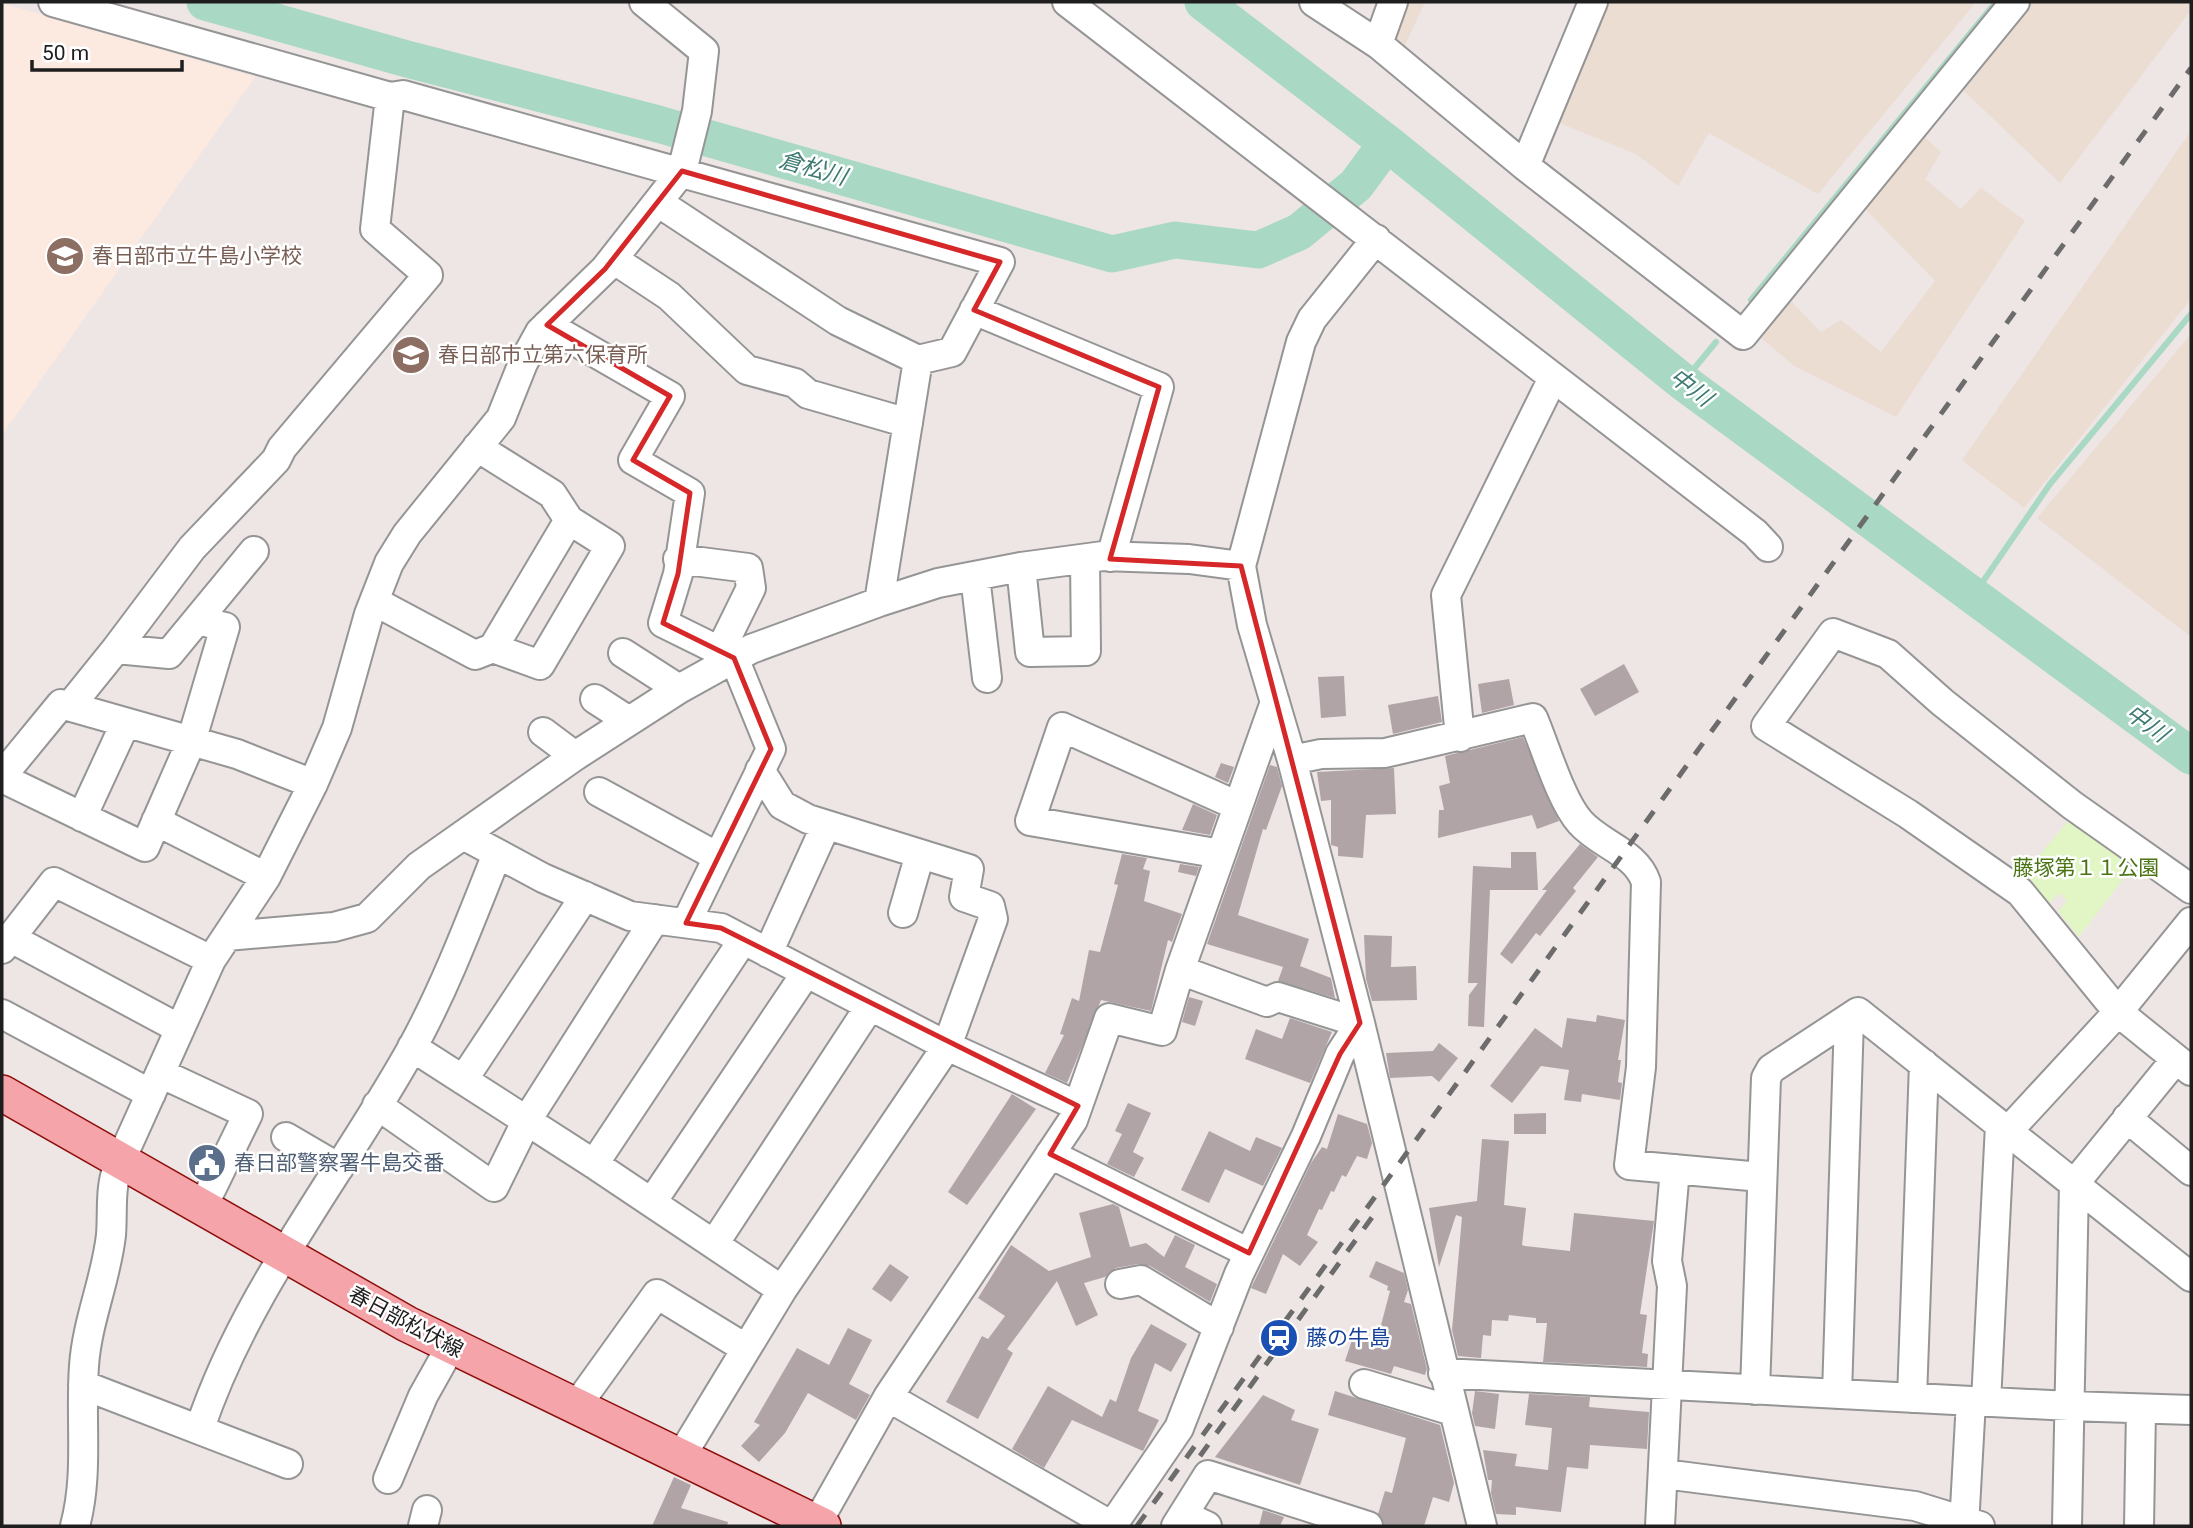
<svg xmlns="http://www.w3.org/2000/svg" width="2193" height="1528" viewBox="0 0 2193 1528" font-family="Roboto,'Noto Sans JP',sans-serif">
<rect width="100%" height="100%" fill="#eee5e5"/>
<!-- education -->
<path fill="#fceae0" d="M2,3L255,77L2,435Z"/>
<!-- farmland -->
<path fill="#ecddd2" d="M1386,2H1425L1400,56L1374,33Z
M1602,2H1976L1818,194L1709,133L1678,186L1636,154L1552,120Z
M2032,2H2191V10L2060,183L1961,88Z
M2191,131V299L2024,508L1962,460Z
M1921,134L1941,152L1925,179L1961,209L1981,188L2025,221L1896,417L1794,366L1760,337L1788,298L1821,332L1841,320L1881,352L1935,281L1865,209Z
M2191,334V637L2037,518Z"/>
<!-- park -->
<path fill="#e1f5c5" d="M2080,820L2137,861L2079,937L2058,911L2067,901L2059,893L2050,903L2030,882L2029,868L2067,822Z"/>
<g fill="none" stroke-linecap="round" stroke-linejoin="round">
<!-- stream -->
<path stroke="#a9d9c4" stroke-width="6" d="M1751,300L1996,2
M1683,382L1716,342
M1973,596L2050,484L2191,314"/>
<!-- river -->
<path stroke="#a9d9c4" stroke-width="37" d="M205,2L407,59L658,124L1112,254L1175,240L1258,250L1299,232L1356,185L1387,143
M1203,2L1387,143L1683,382L2191,756"/>
</g>
<!-- building -->
<path fill="#b0a4a7" d="M1624,664L1639,692L1595,716L1580,689Z
M1344,676L1346,716L1321,718L1318,677Z
M1509,679L1514,705L1482,713L1478,684Z
M1438,696L1442,722L1393,734L1388,705Z
M1523,737L1559,821L1537,829L1532,815L1438,838L1439,810H1444L1439,786L1450,783L1445,756Z
M1221,763L1234,767L1228,783L1215,777Z
M1270,765L1277,767L1282,786L1266,830L1263,829L1238,915L1309,939L1300,966L1331,978L1335,998L1278,981L1283,967L1207,944Z
M1394,768L1396,814L1366,815L1363,858L1338,856V847L1331,845V800L1321,801L1317,772Z
M1193,804L1217,815L1210,835L1182,830Z
M1580,844L1598,857L1573,888L1576,891L1540,936L1536,933L1512,964L1500,954L1547,890H1542Z
M1511,852H1536L1538,890H1490L1484,1027L1468,1026L1469,995L1478,983H1468L1473,866L1511,868Z
M1122,854L1147,858L1143,869L1150,871L1144,901L1182,914L1172,942L1168,940L1151,1011L1101,1000L1067,1083L1045,1073L1064,1035L1060,1034L1072,998L1079,1001L1089,950L1100,952L1118,885L1114,884Z
M1180,864L1199,867L1196,876L1178,872Z
M1364,935L1392,936L1391,967L1416,966L1417,1000L1372,1001L1366,979Z
M1189,997L1203,1001L1195,1026L1182,1022Z
M1597,1015L1625,1020L1618,1060H1621L1618,1082L1622,1083L1620,1100L1582,1094L1581,1102L1564,1100L1569,1070L1541,1066L1512,1103L1490,1086L1535,1028L1562,1048L1567,1018L1596,1022Z
M1290,1018L1332,1032L1310,1083L1245,1059L1256,1029L1282,1039Z
M1439,1043L1458,1058L1439,1082L1432,1076L1390,1078L1386,1053L1433,1051Z
M1012,1094L1036,1109L967,1205L948,1192Z
M1128,1103L1151,1113L1133,1152L1144,1158L1134,1177L1107,1164L1122,1134L1115,1131Z
M1546,1113V1134H1514V1114Z
M1338,1114L1367,1124L1372,1143L1367,1159L1357,1156L1346,1177L1342,1175L1334,1192L1331,1191L1322,1210L1319,1209L1307,1235L1318,1242L1300,1266L1283,1254L1266,1294L1251,1288L1311,1163L1322,1147L1327,1149Z
M1209,1131L1250,1151L1256,1137L1282,1148L1263,1186L1225,1169L1209,1203L1181,1190Z
M1482,1139L1509,1141L1504,1205L1526,1208L1522,1245L1525,1246L1570,1251L1574,1213L1654,1221L1640,1314L1647,1315L1642,1353L1648,1354L1647,1367L1543,1362L1547,1323H1536V1318L1509,1315L1508,1321L1492,1320L1491,1336L1483,1335L1481,1358L1458,1356L1452,1330L1462,1217L1456,1215L1439,1267L1429,1208L1477,1201Z
M208,1145L213,1148L199,1177L193,1174Z
M1113,1204L1119,1207L1130,1247L1146,1243L1164,1257L1175,1235L1195,1245L1185,1267L1217,1284L1210,1302L1150,1266L1138,1264L1116,1268L1105,1277L1084,1283L1098,1315L1076,1326L1057,1281L1007,1349L1013,1353L978,1419L946,1402L982,1336L988,1339L1005,1316L978,1298L1011,1245L1049,1271L1091,1257L1079,1213Z
M1376,1261L1404,1273L1408,1290L1404,1302L1411,1304L1427,1369L1425,1375L1394,1366L1391,1374L1345,1361L1353,1337L1376,1344L1390,1291L1387,1290L1388,1286L1369,1277Z
M890,1264L909,1277L891,1302L872,1289Z
M1151,1324L1187,1344L1171,1372L1155,1363L1138,1411L1159,1420L1143,1451L1072,1420L1044,1468L1012,1449L1048,1386L1102,1417L1110,1399L1116,1402L1131,1358Z
M848,1328L872,1340L849,1384L870,1395L856,1420L808,1393L785,1433L759,1462L741,1446L760,1425L754,1422L797,1348L829,1365Z
M1335,1391L1440,1425L1454,1483L1449,1502L1433,1497L1424,1526H1384L1378,1514L1385,1491L1392,1493L1406,1438L1328,1415Z
M1475,1391L1499,1394L1495,1429L1475,1426L1472,1413Z
M1529,1394L1590,1397L1589,1407L1649,1412L1647,1449L1590,1445L1588,1469L1567,1467L1561,1512L1516,1507V1515L1496,1514L1491,1493L1492,1480H1488L1483,1450L1517,1454L1515,1466L1548,1470L1552,1428L1525,1425Z
M1263,1395L1295,1410L1291,1420L1319,1429L1300,1485L1215,1457Z
M674,1477L691,1485L681,1508L728,1522L727,1526H652Z
M1263,1510L1284,1517L1280,1526H1259Z"/>
<g fill="none" stroke-linecap="round" stroke-linejoin="round">
<defs>
<path id="minor" d="M53,2L390,97L403,95L1000,262L952,352L918,360L838,321L659,203
M1067,2L1755,533L1768,547
M1314,2L1378,44L1525,166L1743,335L2015,2
M1378,44L1393,2
M1525,166L1593,2
M1376,239L1312,319L1301,342L1241,566L1252,625L1292,760L1360,1023L1482,1526
M613,259L669,296L747,370L795,383L808,394L908,423
M974,310L1159,387L1111,557
M547,325L670,396L633,460L690,493L678,574L663,623L734,658L771,749L686,923
M477,447L552,494L569,520L610,546L540,665L493,648
M678,559L748,568L751,588L720,651
M1021,567L1030,652L1086,651L1085,559
M975,576L987,678
M374,601L475,655L493,648L569,520
M879,602L918,360
M116,649L192,548L276,460L282,448L428,275L375,229L390,97
M623,653L679,689
M595,699L629,721
M70,706L116,649L169,654L254,551
M543,732L575,756
M1460,737L1446,595L1553,378
M1292,760L1321,754L1385,753L1533,718C1545,746 1561,801 1580,822C1600,845 1636,852 1646,882L1641,1067L1629,1165L1761,1177
M2,776L61,704L237,754L313,784
M2,778L145,847L191,742L225,627L197,620
M599,792L718,857
M82,817L125,724
M156,821L266,877
M463,835L543,878L630,916L721,928L947,1046L1078,1106
M1221,854L1030,821L1062,727L1238,806
M2191,889L2072,805L1942,702L1888,654L1833,633L1766,726L1908,814L2020,892L2118,1012L2191,1071
M903,913L920,854
M227,936L334,927L367,918L419,866L575,756L679,689L751,649L879,602L938,583L1021,567L1103,556L1189,559L1241,566
M9,937L180,1029
M2,949L54,882L211,960
M768,953L826,825
M1180,970L1275,702
M2,1014L151,1094
M412,1047L594,1164L782,1290
M160,1073L248,1114L202,1208
M463,1080L585,896
M377,1105L494,1187L527,1120L655,919
M2127,1118L2191,1171
M2008,1131L2118,1012L2191,922
M286,1137L339,1168
M1050,1154L1249,1253
M594,1164L743,940
M652,1202L806,973
M714,1244L870,1006
M1120,1284L1141,1280L1219,1327
M1443,1373L2069,1406L2191,1410
M1364,1384L1453,1411
M83,1385L288,1464
M1755,1390L1766,1078L1771,1069L1858,1012L2191,1277
M1837,1394L1849,1019
M888,1397L1112,1526L1179,1428L1239,1274L1306,1136L1340,1054L1360,1023
M1912,1398L1924,1064
M1986,1402L2000,1125
M575,1408L657,1294L745,1348
M200,1428C246,1290 342,1174 412,1048C446,986 471,919 497,854
M680,1458L782,1290L947,1046L993,919L990,906L964,897L969,869L808,819L782,805L760,770
M1664,1474L1915,1506L1980,1526
M388,1479L423,1396L451,1346
M1183,1515L1207,1526
M817,1523L888,1397L1073,1120L1109,1018L1162,1031L1180,970L1267,1002L1278,997L1360,1023
M75,1526C89,1474 80,1420 84,1366C87,1321 106,1280 111,1235C113,1210 109,1185 120,1162L211,960L266,877L313,784L337,728L369,614L389,563L407,534L501,418L523,363L540,332L605,269L682,171L697,111L704,51L644,2
M423,1526L427,1510
M1176,1526L1208,1475L1368,1526
M1660,1526L1672,1286L1667,1261L1675,1169
M1964,1526L1971,1401
M2067,1526L2074,1184L2176,1059
M2139,1526L2141,1409"/>
<path id="major" d="M2,1093L407,1324L823,1526"/>
</defs>
<!-- minor casing -->
<use href="#minor" stroke="#959595" stroke-width="32"/>
<!-- major casing -->
<use href="#major" stroke="#8d0e0b" stroke-width="38"/>
<!-- minor -->
<use href="#minor" stroke="#fff" stroke-width="28"/>
<!-- major -->
<use href="#major" stroke="#f5a4aa" stroke-width="35"/>
<!-- rail -->
<path stroke="#6c6c6c" stroke-width="5" stroke-dasharray="14 14" stroke-linecap="butt" d="M1200,1456L1378,1209
M1137,1526L2191,68"/>
</g>
<!-- marked area -->
<path fill="none" stroke="#d62828" stroke-width="5" stroke-linejoin="round" d="M682,171L1000,262L974,310L1159,387L1110,559L1241,566L1360,1023L1340,1054L1249,1253L1050,1154L1078,1106L721,928L686,923L771,749L734,658L663,623L678,574L690,493L633,460L670,396L547,325L605,269Z"/>
<!-- icons -->
<defs>
<symbol id="school-disc" viewBox="-11 -11 22 22"><circle r="9.5" fill="#8d6e63" stroke="#fff"/><path d="M0-5L7-2L0 1L-7-2ZM-4 1L0 2.5L4 1V4Q0 6-4 4Z" fill="#fff"/></symbol>
<symbol id="civic-disc" viewBox="-11 -11 22 22"><circle r="9.5" fill="#5c6f8a" stroke="#fff"/><path d="M-.6-6.5H3V-4.5H.6V-3L4-1V1h2V6H-6V1h2V-1L-.6-3ZM-1.2 2.5V6h2.4V2.5Z" fill="#fff"/></symbol>
<symbol id="station-disc" viewBox="-11 -11 22 22"><circle r="9.5" fill="#1a4fb4" stroke="#fff"/><path d="M-3-6H3Q5-6 5-4V2Q5 4 3 4L4.5 6H3L1.5 4h-3L-3 6H-4.5L-3 4Q-5 4-5 2V-4Q-5-6-3-6ZM-3.5-4v3h7v-3ZM-3.5 1v1.5H-2V1ZM2 1v1.5H3.5V1Z" fill="#fff"/></symbol>
</defs>
<g fill-rule="evenodd">
<use href="#school-disc" x="43" y="234" width="44" height="44"/>
<use href="#school-disc" x="389" y="333" width="44" height="44"/>
<use href="#civic-disc" x="185" y="1141" width="44" height="44"/>
<use href="#station-disc" x="1257" y="1316" width="44" height="44"/>
</g>
<g text-anchor="middle" stroke-width="5" stroke-linejoin="round" paint-order="stroke">
<!-- education labels -->
<g font-size="21" fill="#785e54" stroke="#fff" text-anchor="start">
<text x="92" y="263">春日部市立牛島小学校</text>
<text x="438" y="362">春日部市立第六保育所</text>
</g>
<!-- park labels -->
<g font-size="21" fill="#4b7414" stroke="#fff">
<text x="2086" y="875">藤塚第１１公園</text>
</g>
<!-- service labels -->
<g font-size="21" fill="#4e5e75" stroke="#fff" text-anchor="start">
<text x="234" y="1170">春日部警察署牛島交番</text>
</g>
<!-- street labels -->
<g font-size="21" fill="#1e1e1e" stroke="#fff">
<text transform="translate(406 1322) rotate(28)" y="7">春日部松伏線</text>
</g>
<!-- transit labels -->
<g font-size="21" fill="#164399" stroke="#fff" text-anchor="start">
<text x="1306" y="1345">藤の牛島</text>
</g>
<!-- water labels -->
<g font-size="23" font-style="italic" fill="#3e7a71" stroke="#fff">
<text transform="translate(813 168) rotate(16)" y="8">倉松川</text>
<text transform="translate(1691 387) rotate(37)" y="8">中川</text>
<text transform="translate(2147 723) rotate(36)" y="8">中川</text>
</g>
</g>
<!-- border -->
<rect width="2193" height="1528" fill="none" stroke="#1e1e1e" stroke-width="7"/>
<!-- scale -->
<path d="M32 60v10h150v-10" fill="none" stroke="#1e1e1e" stroke-width="3.5"/>
<text x="42" y="60" font-size="21" fill="#1e1e1e" stroke="#ffffff" stroke-width="5" paint-order="stroke">50 m</text>
</svg>
